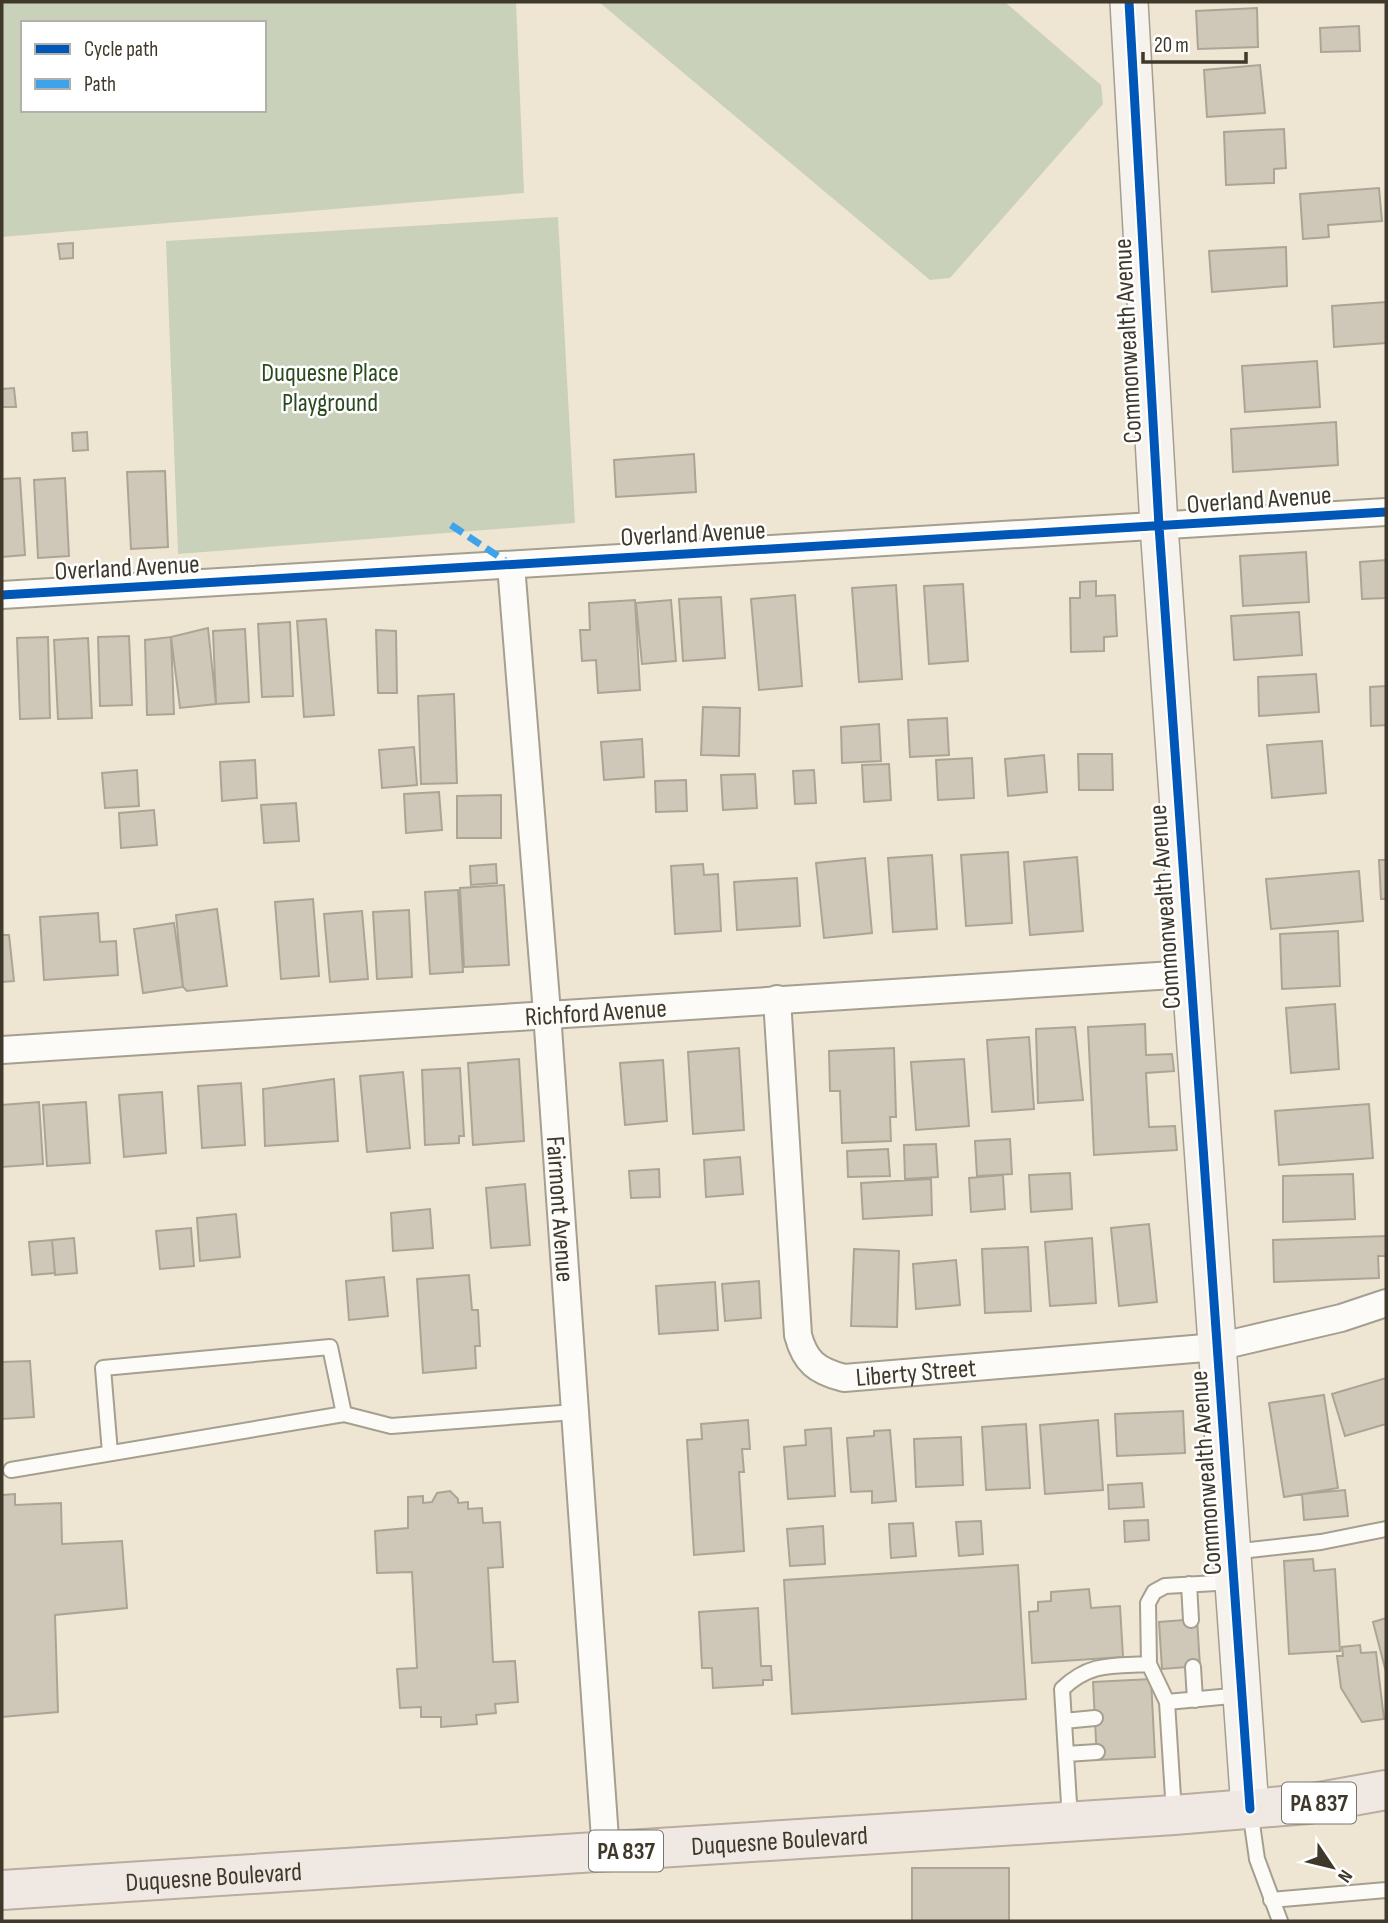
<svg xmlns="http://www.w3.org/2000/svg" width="1388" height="1923" viewBox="0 0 1388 1923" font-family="'Sofia Sans Condensed',sans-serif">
<rect width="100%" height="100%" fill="#eee6d3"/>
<!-- green -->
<path fill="#cad1ba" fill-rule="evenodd" d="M2,2H516L524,193L2,237ZM23,23H264V110H23Z
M599,2H1005L1101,85L1103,104L950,278L930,280Z
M558,217L575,523L178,554L166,241Z"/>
<!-- building -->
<path fill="#cfc8b9" stroke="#aba596" stroke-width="2" d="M1257,8L1258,47L1198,49L1196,11Z
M1359,26L1360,51L1321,52L1320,28Z
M1260,65L1265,113L1207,117L1204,70Z
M1284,129L1286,168L1274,169V183L1226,185L1224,132Z
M1379,188L1382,221L1328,225L1329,237L1303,239L1300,194Z
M73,243V258L60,259L58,244Z
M1286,247L1287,286L1212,292L1209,251Z
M1386,302V343L1334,347L1332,306Z
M1317,361L1320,407L1245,412L1242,366Z
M14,388L16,407H2V389Z
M1336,422L1338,465L1233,472L1231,429Z
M87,432L88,450L73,451L72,433Z
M694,454L696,492L616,497L614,460Z
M165,471L168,547L131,549L127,472Z
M20,478L25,555L2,557V479Z
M65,478L69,556L38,558L34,480Z
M1306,552L1309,602L1243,606L1240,556Z
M1386,560V598L1362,599L1360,562Z
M1096,581V596L1115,595L1117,636L1104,637V651L1071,652L1070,598H1080V582Z
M963,584L968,661L929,664L924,586Z
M896,585L902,679L859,682L852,588Z
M795,595L802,686L759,690L751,599Z
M721,597L725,658L683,661L679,599Z
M635,600L640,690L598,693L596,660L582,661L580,630H590L589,603Z
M671,600L676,661L642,664L636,603Z
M1299,612L1302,655L1234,660L1231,616Z
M326,619L334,715L304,717L297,621Z
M290,622L293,696L262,697L258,624Z
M208,628L216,704L180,708L171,637Z
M245,629L249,702L216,704L213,631Z
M376,630L396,631L397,693H378Z
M129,636L132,705L100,706L98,637Z
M48,637L50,718L20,719L17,638Z
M171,637L174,714L147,715L145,640Z
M88,638L92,718L58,719L54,640Z
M1316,674L1319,712L1259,716L1258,677Z
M1386,686V725L1371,726L1370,687Z
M454,694L457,783L421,784L418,696Z
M703,707L740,708L739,756L701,755Z
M947,718L949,755L910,757L908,720Z
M879,724L881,761L842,763L841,727Z
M642,739L644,777L604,780L601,742Z
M1322,741L1326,793L1272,798L1267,745Z
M414,747L417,785L382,788L379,750Z
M1078,754H1112L1113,790H1079Z
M1044,755L1047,792L1008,796L1005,759Z
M972,758L974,798L938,800L936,760Z
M255,760L257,798L222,801L220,762Z
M889,764L891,800L864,802L862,765Z
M137,770L139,806L105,808L102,773Z
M814,770L816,803L795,804L793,771Z
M755,774L757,808L723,810L721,775Z
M686,780L687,811L656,812L655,781Z
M439,792L442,830L406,833L404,794Z
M501,795V838H457V796Z
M296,803L299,841L264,843L261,805Z
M154,810L157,845L121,848L119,813Z
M1008,852L1012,923L966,926L961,855Z
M932,855L937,929L893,932L888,858Z
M1077,857L1083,931L1030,935L1024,862Z
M865,858L872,933L824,938L816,863Z
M1379,860H1386V899H1381Z
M496,864L497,883L471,885L470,866Z
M703,864L704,875L718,874L721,931L675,934L671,866Z
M1359,871L1363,921L1271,929L1266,879Z
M797,878L800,926L737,930L734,882Z
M504,885L509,965L464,967L460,888Z
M458,890L463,972L430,974L425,892Z
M313,899L319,976L281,979L275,902Z
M217,909L227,986L187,991L183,987L176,915Z
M409,910L412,977L377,979L373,912Z
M362,911L368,979L330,982L324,914Z
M98,913L100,942L116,941L118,975L44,980L40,917Z
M174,923L183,987L143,993L134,929Z
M1338,931L1340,986L1282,989L1280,934Z
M2,935H9L14,981L2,982Z
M1335,1004L1339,1069L1291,1073L1286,1008Z
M1145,1024L1146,1055L1172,1054L1174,1071L1146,1073L1149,1127L1175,1126L1177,1150L1094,1155L1088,1027Z
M1075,1027L1083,1100L1038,1103L1036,1029Z
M1029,1037L1034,1109L992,1112L987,1040Z
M739,1048L744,1130L693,1134L688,1052Z
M894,1048L896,1117H890L891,1141L842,1143L840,1091H830L829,1051Z
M519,1059L524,1141L473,1145L468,1063Z
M964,1059L969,1126L916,1130L911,1062Z
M663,1060L667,1121L625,1125L620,1063Z
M460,1068L464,1136H459V1143L425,1145L422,1070Z
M403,1072L410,1148L367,1152L360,1076Z
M334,1079L338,1141L265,1146L263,1089Z
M241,1083L245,1145L202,1148L198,1086Z
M162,1092L166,1153L124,1157L119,1095Z
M39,1102L43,1164L2,1167V1105Z
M86,1102L90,1163L47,1166L43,1105Z
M1369,1104L1373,1158L1279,1165L1275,1111Z
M1010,1139L1012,1174L977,1176L975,1141Z
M936,1144L938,1177L905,1179L904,1145Z
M888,1149L890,1176L848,1177L847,1151Z
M740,1157L743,1194L706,1197L704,1160Z
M659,1169L660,1197L631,1198L629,1171Z
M1070,1173L1072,1209L1031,1212L1029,1175Z
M1353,1174L1355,1219L1283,1222V1176Z
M1003,1175L1005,1209L971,1212L969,1178Z
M931,1179L932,1215L863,1219L861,1183Z
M525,1184L530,1245L491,1248L486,1188Z
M430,1209L433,1248L393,1251L391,1213Z
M236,1214L240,1257L200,1261L197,1218Z
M1149,1224L1157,1302L1119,1306L1111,1228Z
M191,1228L194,1266L160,1269L156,1231Z
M1386,1236V1256H1378L1379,1278L1274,1282L1273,1240Z
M74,1238L77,1273L55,1275L52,1240Z
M1092,1238L1096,1303L1050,1306L1045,1242Z
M52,1240L55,1273L32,1275L29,1242Z
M1028,1247L1031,1311L985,1313L982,1249Z
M854,1249L899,1251L897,1327L851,1326Z
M956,1260L960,1305L916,1309L913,1264Z
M469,1275L472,1310H478L480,1346H475L476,1368L423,1373L417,1279Z
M384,1277L388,1316L349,1320L346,1281Z
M759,1281L761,1318L725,1321L722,1284Z
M715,1282L718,1330L659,1334L656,1286Z
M30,1361L34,1417L2,1419V1362Z
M1386,1378V1424L1345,1436L1332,1394Z
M1324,1395L1338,1488L1284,1497L1269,1403Z
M1183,1411L1185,1453L1117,1456L1115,1414Z
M748,1420L750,1449H742L744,1472H739L744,1551L694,1555L687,1440L702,1439L701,1424Z
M1098,1420L1103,1490L1045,1494L1040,1425Z
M1026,1424L1030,1488L986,1490L982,1427Z
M831,1428L835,1496L788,1499L784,1447L806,1445L805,1430Z
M890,1430L896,1501L872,1503V1491L851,1492L847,1438L874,1436V1431Z
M961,1437L963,1485L916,1487L914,1439Z
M1142,1483L1144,1507L1109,1509L1108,1485Z
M1345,1490L1348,1516L1304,1520L1302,1494Z
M450,1491L458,1499V1503L468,1502V1509L482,1508L483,1523L500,1522L503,1567L488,1568L493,1662L515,1661L518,1702L495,1704L496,1713L476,1715L477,1724L441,1727V1717H421V1707L400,1708L397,1669L417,1668L412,1572L377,1573L375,1531L408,1528V1497L423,1496V1503L432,1502L437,1493Z
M15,1494V1505L61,1503L62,1544L122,1541L127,1608L55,1615L58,1712L2,1717V1495Z
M1148,1520L1149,1540L1125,1542L1124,1521Z
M981,1521L983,1554L959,1556L956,1522Z
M913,1523L916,1556L891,1558L889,1524Z
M823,1526L825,1564L790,1566L787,1529Z
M1313,1559L1314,1571L1335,1569L1340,1651L1289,1654L1284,1561Z
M1018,1565L1026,1699L792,1714L784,1580Z
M1089,1589L1091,1608L1120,1606L1123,1657L1032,1663L1029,1612L1038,1611V1602L1051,1601V1592Z
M758,1608L761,1666H771L772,1680H763V1685L713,1688L712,1668H702L699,1612Z
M1386,1618V1672L1373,1622Z
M1197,1619L1200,1666L1162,1669L1159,1622Z
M1360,1645L1361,1653L1376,1652L1384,1719L1362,1722L1341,1688L1337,1656H1343L1342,1647Z
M1151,1679L1155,1757L1097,1760L1093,1682Z
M912,1868H1009V1921H912Z"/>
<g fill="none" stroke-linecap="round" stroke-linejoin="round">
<defs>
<path id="lane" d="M110,1453L103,1368L330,1347L344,1414
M11,1470L344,1414L391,1426L575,1412
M1232,1552L1321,1542L1386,1529
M1189,1584L1191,1620
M1193,1667L1195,1700
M1167,1702L1242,1695
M1064,1721L1095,1718
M1066,1754L1097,1752
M1250,1810L1257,1859L1280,1921
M1174,1813L1167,1702L1149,1664L1148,1603L1154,1592L1165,1586L1233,1582
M1070,1820L1062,1689C1090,1662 1113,1666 1149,1664
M1271,1900L1386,1890"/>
<g id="street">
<path id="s1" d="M511,565L547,1013L606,1853"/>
<path d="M2,595L1386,512"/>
<path id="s2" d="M777,999L798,1335C805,1362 817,1371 844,1378L1217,1347L1341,1318L1386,1303"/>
<path id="s3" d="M2,1050L1189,974"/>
</g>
<path id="secondary" d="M1129,2L1159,526L1250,1809"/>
<g id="primary">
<path id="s4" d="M2,1890L1174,1815L1308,1804L1386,1790"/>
</g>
</defs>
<!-- lane casing -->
<use href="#lane" stroke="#a59f90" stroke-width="18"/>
<!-- street casing -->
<use href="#street" stroke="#a59f90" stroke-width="30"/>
<!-- secondary casing -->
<use href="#secondary" stroke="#a59f90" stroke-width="40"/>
<!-- primary casing -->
<use href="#primary" stroke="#baac9f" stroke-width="42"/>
<!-- lane -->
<use href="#lane" stroke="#fcfbf8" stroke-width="14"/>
<!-- street -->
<use href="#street" stroke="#fcfbf8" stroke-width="26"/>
<!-- secondary -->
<use href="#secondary" stroke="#f6f2ee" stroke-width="37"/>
<!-- primary -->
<use href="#primary" stroke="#f0e8e3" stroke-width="38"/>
<!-- quiet -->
<path stroke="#3fa3eb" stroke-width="7" stroke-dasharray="14 7" stroke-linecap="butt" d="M451,525L510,564"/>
<defs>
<path id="cycleway" d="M1129,2L1159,526L1250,1809
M2,595L1386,512"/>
</defs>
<!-- cycleway casing -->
<use href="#cycleway" stroke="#fff" stroke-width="13"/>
<!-- cycleway -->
<use href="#cycleway" stroke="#0057b8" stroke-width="9"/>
</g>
<g text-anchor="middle" stroke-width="5" stroke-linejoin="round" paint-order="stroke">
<!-- shield labels -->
<g fill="#fff" stroke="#79746b" stroke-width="2">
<rect x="1282" y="1782.5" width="74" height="41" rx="5"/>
<rect x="589" y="1830.5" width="74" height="41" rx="5"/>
</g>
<g font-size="24" font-weight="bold" fill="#3f392b">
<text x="1319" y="1811">PA 837</text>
<text x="626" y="1859">PA 837</text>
</g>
<!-- street labels -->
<g font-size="26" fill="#3f392b" stroke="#fff">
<text transform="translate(1127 341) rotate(-93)" y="9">Commonwealth Avenue</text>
<text transform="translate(1259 499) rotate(-4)" y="9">Overland Avenue</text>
<text transform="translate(693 533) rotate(-3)" y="9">Overland Avenue</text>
<text transform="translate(127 567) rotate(-3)" y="9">Overland Avenue</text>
<text transform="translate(1164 907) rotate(-94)" y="9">Commonwealth Avenue</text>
<text dy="9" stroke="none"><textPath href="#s3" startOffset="595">Richford Avenue</textPath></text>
<text dy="9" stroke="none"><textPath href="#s1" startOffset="646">Fairmont Avenue</textPath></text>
<text dy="9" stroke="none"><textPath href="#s2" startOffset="476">Liberty Street</textPath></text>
<text transform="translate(1205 1473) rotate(-94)" y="9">Commonwealth Avenue</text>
<text dy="9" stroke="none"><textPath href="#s4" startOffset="779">Duquesne Boulevard</textPath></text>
<text dy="9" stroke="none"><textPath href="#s4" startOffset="212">Duquesne Boulevard</textPath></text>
</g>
<!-- park labels -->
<g font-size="26" fill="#2a4a1e" stroke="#fff">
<text x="330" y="381">Duquesne Place<tspan x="330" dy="30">Playground</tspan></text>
</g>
</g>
<!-- border -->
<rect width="1388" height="1923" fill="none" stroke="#3f392b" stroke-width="7"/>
<!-- legend -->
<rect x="21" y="21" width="245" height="91" fill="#ffffff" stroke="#b2b0aa" stroke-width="2"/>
<rect x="35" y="44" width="35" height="10" fill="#0057b8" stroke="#b2b0aa" stroke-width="2"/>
<text x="84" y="56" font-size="21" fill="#3f392b">Cycle path</text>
<rect x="35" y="79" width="35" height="10" fill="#3fa3eb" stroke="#b2b0aa" stroke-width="2"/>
<text x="84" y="91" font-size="21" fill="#3f392b">Path</text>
<!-- north arrow -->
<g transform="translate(1332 1867) rotate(125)" stroke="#ffffff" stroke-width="5" paint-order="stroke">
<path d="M0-5L12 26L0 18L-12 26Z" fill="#3f392b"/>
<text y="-10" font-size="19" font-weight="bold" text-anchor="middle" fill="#3f392b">N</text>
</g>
<!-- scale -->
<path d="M1143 52v10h103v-10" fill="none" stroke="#3f392b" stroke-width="3.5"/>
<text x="1154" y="52" font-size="21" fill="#3f392b" stroke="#ffffff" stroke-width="5" paint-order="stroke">20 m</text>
</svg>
